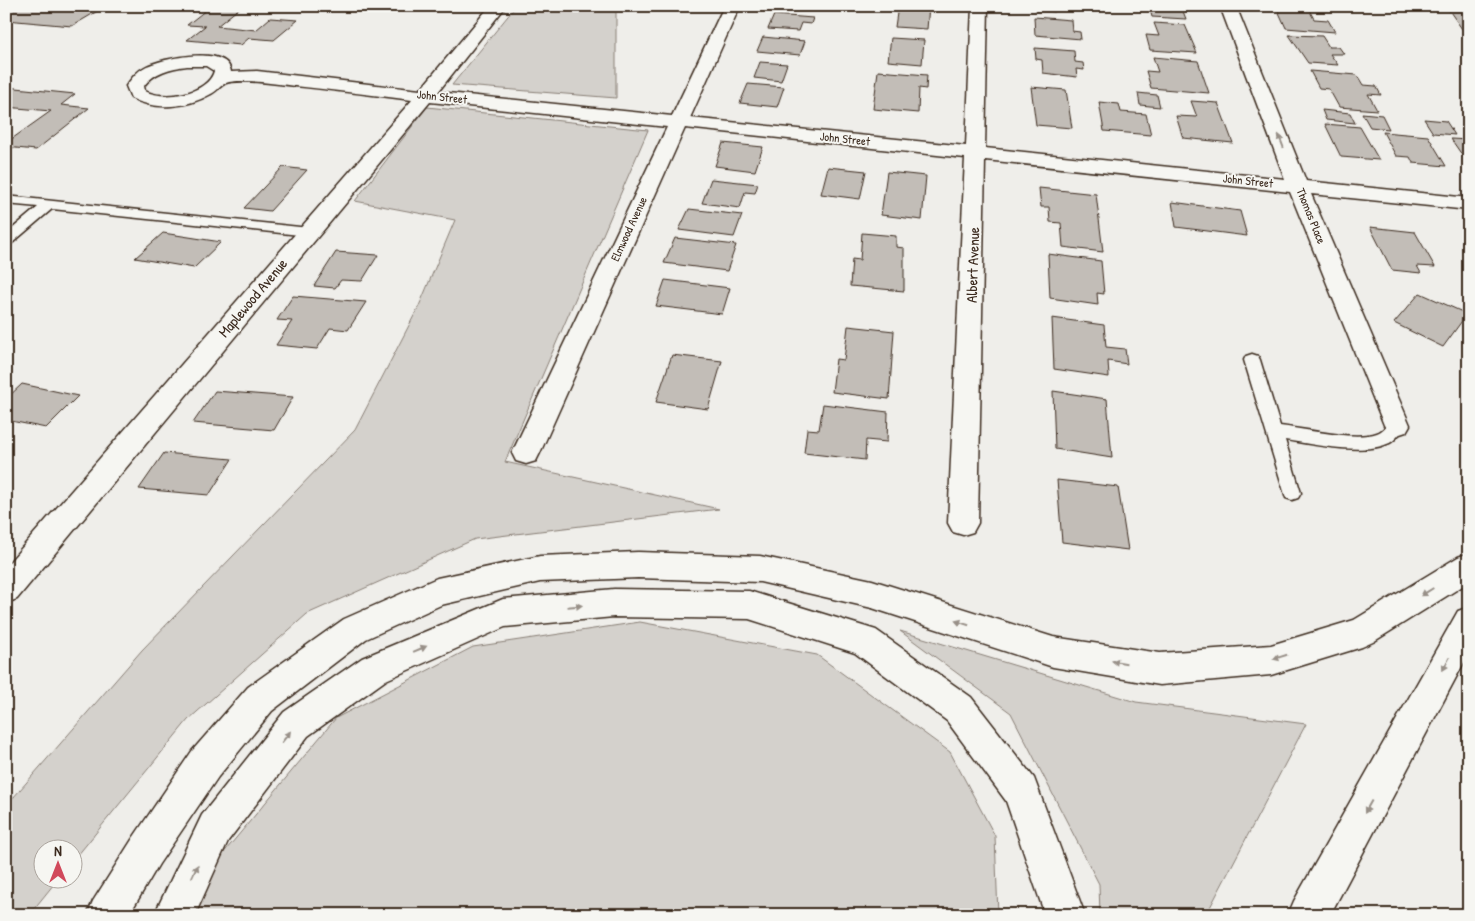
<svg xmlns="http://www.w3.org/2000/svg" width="1475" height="921" viewBox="0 0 1475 921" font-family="'Patrick Hand',sans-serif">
<rect width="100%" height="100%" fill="#efeeea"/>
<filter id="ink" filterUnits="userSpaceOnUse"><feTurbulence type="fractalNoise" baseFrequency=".02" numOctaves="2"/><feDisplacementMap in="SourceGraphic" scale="10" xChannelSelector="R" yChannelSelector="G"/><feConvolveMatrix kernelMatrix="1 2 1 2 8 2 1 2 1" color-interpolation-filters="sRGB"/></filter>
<g filter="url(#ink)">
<!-- green -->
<path fill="#d4d1cc" stroke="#887e75" d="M516,6H616V98L452,85Z
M427,107L648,130L505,462L719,509L475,539L307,614L188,720L73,861L72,848H42V878L58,879L29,915H6V806L142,650L355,430L419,306L455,220L355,201Z
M640,622L817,655L950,752L995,836L998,915H194L216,862L336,718L473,647Z
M900,631L1136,702L1306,724L1206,915H1100L1099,884L1011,713Z"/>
<!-- building -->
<path fill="#c2bdb7" stroke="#3b2a1e" d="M6,6H106L72,26L6,20Z
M211,6H242L217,26L256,30L270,18L298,20L274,40L249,38L241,45L187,40L205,26L187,25Z
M773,6H816L815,11Z
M898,6H929L927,29L895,27Z
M1035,6H1077V9L1054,7L1055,12L1035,10Z
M1149,6H1181L1186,19L1152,17Z
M1276,6H1307L1314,19L1328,20L1335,32L1286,28Z
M1446,6H1469V29H1462Z
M774,15L813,18L811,24L801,23L798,31L768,29Z
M1034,17L1071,20L1072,31L1080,32L1081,39L1035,35Z
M1154,23L1185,25L1197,53L1150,50L1146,35L1159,36Z
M1289,35L1322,36L1329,47H1339L1344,54H1330L1338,65L1308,63Z
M763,37L805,41L800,55L757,51Z
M891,38L924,40L922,64L888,61Z
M1035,48L1074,51L1075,62L1083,63L1084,70L1076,69L1077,77L1043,73L1042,60L1036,59Z
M1153,57L1198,61L1209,93L1151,88L1146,71L1158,72Z
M760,62L787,64L781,81L754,78Z
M878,71L927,75L926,89L919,88L918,113L873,109Z
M1310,71L1357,75L1363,85L1376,86L1381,95L1368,94L1377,110L1339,107L1329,89L1319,88Z
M748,84L784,87L777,107L740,103Z
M6,87L75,94L61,105L89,108L36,150L6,147V143L51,111L6,107Z
M1031,87L1066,90L1072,128L1036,125Z
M1138,93L1157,95L1160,107L1140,105Z
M1191,101L1218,103L1233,143L1183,138L1176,116L1197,117Z
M1099,102L1119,104L1121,112L1146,114L1151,135L1104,131Z
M1322,110L1350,113L1355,123L1326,120Z
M1362,113L1382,115L1389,129L1370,127Z
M1424,119L1446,121L1455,135L1433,133Z
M1325,124L1360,127L1379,160L1341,157Z
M1383,132L1428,136L1446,166L1413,163L1410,157L1396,156Z
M1451,139L1469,140V165Z
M723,143L763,147L755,171L715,166Z
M283,167L307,170L270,211L244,208Z
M828,167L866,171L860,199L821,194Z
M887,172L926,176L922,220L881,215Z
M711,179L758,184L755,193L745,192L740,208L702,203Z
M1039,188L1096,194L1103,252L1063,247L1061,223L1050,222L1049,207H1041Z
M1172,202L1240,211L1247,236L1176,227Z
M689,209L742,215L734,237L679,230Z
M1370,227L1415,232L1435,267L1417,266L1421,273L1392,270Z
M163,233L221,242L194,268L135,258Z
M862,233L896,236V247L904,248V291L850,286L852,259L860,260Z
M675,238L736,245L727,271L664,263Z
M336,252L378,255L362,281L341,280L335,288L314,286Z
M1048,254L1101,261L1104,294L1097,293L1098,305L1050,298Z
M665,280L730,288L722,314L656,306Z
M1420,293L1467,314L1443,347L1394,323Z
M293,296L366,302L348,330L330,328L317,349L276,345L292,321L277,320Z
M1052,318L1104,325L1106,347L1125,349L1127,364L1108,361L1109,377L1054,369Z
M848,326L894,331L889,399L832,392L836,359L844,360Z
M672,355L722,361L708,409L656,402Z
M22,384L78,396L46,428L6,420V399Z
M215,391L293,397L274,430L193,423Z
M1053,391L1107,399L1112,458L1055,449Z
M823,404L888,412L887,442L866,440L865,460L804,453L807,429L819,430Z
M164,453L232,459L209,495L139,489Z
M1057,480L1118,487L1128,550L1062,542Z"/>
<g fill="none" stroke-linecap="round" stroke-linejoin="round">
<defs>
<path id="service" d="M6,196L309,228L316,232L309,236L52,209L11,244L6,245V234L38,207L6,204Z
M1252,354L1258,356L1260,360L1280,426C1305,429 1355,441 1377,433C1388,429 1389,416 1403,420L1405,425C1402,432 1394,442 1387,444C1361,455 1312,444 1285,440L1301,493L1298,498L1292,500L1286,498L1244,360L1246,356Z"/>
<path id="minor" d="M490,6H506L438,92L672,116L724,6H740L690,118L966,146L972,6H988L985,148L1285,179L1220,6H1236L1306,181L1469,198V210L1311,194L1410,425L1406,432L1397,435L1388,432L1384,425L1290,192L985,160L978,523L973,532L963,535L953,532L948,523L965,158L685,128L540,453L536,461L526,464L516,461L512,453L667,127L430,102L17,599L6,603V566L412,100C373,95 334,90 295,86C280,84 239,78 226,83C221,85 216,92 211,94C187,108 156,111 131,98L126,86C132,78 137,71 145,67C162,58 228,44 231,72L257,71L420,90ZM187,66H206L214,71C208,94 164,101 145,91L144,86C154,72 171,68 187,66Z"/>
<path id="trunk" d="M638,552L760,556L872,580L1053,637L1160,653L1271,645L1354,620L1458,557L1469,553V582L1373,642L1362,647L1271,675L1160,685L1053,667L872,608L760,582L638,578L540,582L441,605L366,639L272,711L218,777L159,864L129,915H87L93,901L133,838L192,751L248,687L344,619L437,578L540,556Z
M614,589L749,591L876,630L971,697L1034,778L1085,915H1045L1006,801L947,721L855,653L749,619L614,617L505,627L386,680L308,736L228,841L195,915H154L202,815L284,712L362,658L503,599Z
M1469,607V653L1330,915H1288L1294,901L1458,611Z"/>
</defs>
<!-- service casing -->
<use href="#service" stroke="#3b2a1e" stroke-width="3"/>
<!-- minor casing -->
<use href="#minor" stroke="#3b2a1e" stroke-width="3"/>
<!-- trunk casing -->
<use href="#trunk" stroke="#3b2a1e" stroke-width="3"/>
<!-- service -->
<use href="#service" fill="#f6f6f2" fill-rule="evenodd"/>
<!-- minor -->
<use href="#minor" fill="#f6f6f2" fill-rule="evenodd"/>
<!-- trunk -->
<use href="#trunk" fill="#f6f6f2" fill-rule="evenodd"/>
</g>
<!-- one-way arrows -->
<defs><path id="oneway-solid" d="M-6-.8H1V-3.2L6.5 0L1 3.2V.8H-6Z" transform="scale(1.25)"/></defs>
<g fill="#989088">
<use href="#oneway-solid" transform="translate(1281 141) rotate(-111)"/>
<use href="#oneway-solid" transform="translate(1427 592) rotate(148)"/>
<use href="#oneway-solid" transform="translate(575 606) rotate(-5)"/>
<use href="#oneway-solid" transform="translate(962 623) rotate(-162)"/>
<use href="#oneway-solid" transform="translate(420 649) rotate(-23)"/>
<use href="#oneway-solid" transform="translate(1280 657) rotate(163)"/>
<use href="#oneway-solid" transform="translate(1119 662) rotate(-171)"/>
<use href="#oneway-solid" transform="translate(1446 664) rotate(118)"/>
<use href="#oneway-solid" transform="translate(286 737) rotate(-52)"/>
<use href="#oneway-solid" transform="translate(1368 807) rotate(119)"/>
<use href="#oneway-solid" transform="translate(195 871) rotate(-65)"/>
</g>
</g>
<g text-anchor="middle" stroke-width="4" stroke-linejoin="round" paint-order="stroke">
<!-- far-street labels -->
<g font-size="12" fill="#3b2a1e" stroke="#f6f6f2">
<text transform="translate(442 97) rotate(6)" y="4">John Street</text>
<text transform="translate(845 139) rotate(6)" y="4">John Street</text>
<text transform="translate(1248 181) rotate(6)" y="4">John Street</text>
<text transform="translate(1311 216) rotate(68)" y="4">Thomas Place</text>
<text transform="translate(629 229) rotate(-65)" y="4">Elmwood Avenue</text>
</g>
<!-- street labels -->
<g font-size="15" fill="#3b2a1e" stroke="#f6f6f2">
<text transform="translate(973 265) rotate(-88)" y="5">Albert Avenue</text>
<text transform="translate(253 298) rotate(-50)" y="5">Maplewood Avenue</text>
</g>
</g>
<!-- margin -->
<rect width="1475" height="921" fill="none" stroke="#f6f6f2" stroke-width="25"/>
<rect x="12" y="12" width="1450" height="896" fill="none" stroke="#3b2a1e" stroke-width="2" filter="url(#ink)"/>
<!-- north arrow -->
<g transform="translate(58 864)"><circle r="24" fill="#f6f6f2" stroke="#aba49d"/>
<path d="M0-4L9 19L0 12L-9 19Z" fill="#d1495b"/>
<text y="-8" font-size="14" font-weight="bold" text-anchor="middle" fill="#3b2a1e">N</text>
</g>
</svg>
